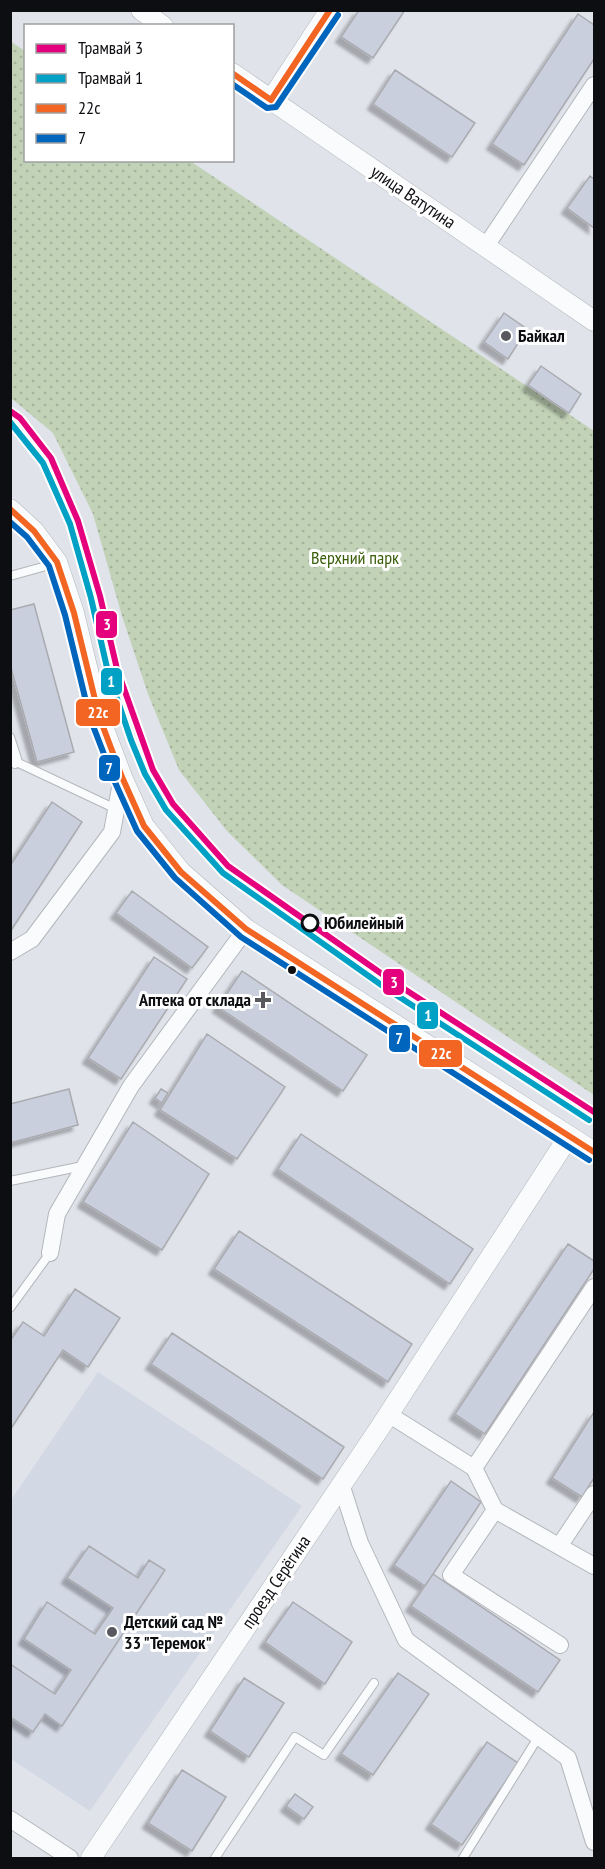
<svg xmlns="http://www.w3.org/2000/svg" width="605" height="1869" viewBox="0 0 605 1869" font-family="'PT Sans Narrow',sans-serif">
<defs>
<pattern id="park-dots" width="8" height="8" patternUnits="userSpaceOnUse" patternTransform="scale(1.5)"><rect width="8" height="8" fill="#c1d2b7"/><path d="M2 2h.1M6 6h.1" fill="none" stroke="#a5b39c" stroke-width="1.8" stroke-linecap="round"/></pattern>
<filter id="shadow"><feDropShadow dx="-5.5" dy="5.5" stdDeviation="1.5" flood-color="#0004"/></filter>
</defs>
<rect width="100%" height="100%" fill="#e0e3ea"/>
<!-- built -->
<path fill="#d3d8e5" d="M98,1372L302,1506L90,1811L11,1759V1500Z"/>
<!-- park -->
<path fill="url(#park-dots)" d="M10,41L25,51L26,160L190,161L594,431V1095L282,885L227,831L179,770L148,694L122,616L93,514L53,433L11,398Z"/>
<!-- building -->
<path fill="#cacfdd" stroke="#aaabb0" stroke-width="1.5" filter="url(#shadow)" d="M359,10H405L373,58L341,37Z
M578,14L594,25V59L524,165L492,144Z
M395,70L475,123L452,157L373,104Z
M590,176L594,179V228L567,208Z
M504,313L527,329L508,359L484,342Z
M541,366L581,394L569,413L528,385Z
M34,604L74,752L37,762L10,664V610Z
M52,802L82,822L10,932V866Z
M132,891L208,947L192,968L116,913Z
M154,957L187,979L121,1079L88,1058Z
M242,971L367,1055L343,1091L218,1007Z
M207,1034L285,1087L237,1159L160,1110Z
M69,1089L78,1125L10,1143V1104Z
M161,1089L168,1093L162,1103L155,1098Z
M133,1122L209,1174L162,1250L83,1202Z
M301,1134L473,1249L450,1284L278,1169Z
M239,1231L412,1344L388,1382L214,1269Z
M568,1244L594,1261V1269L485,1434L455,1414Z
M75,1289L120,1318L88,1367L63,1350L10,1430V1341L23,1322L44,1336Z
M172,1333L344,1447L323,1479L151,1364Z
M594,1412V1478L582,1497L552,1478Z
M451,1481L481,1502L425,1586L394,1565Z
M89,1546L138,1578L149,1560L165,1570L62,1726L45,1714L33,1732L10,1717V1664L55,1694L71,1670L24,1639L47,1602L95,1634L113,1608L67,1578Z
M433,1574L560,1660L538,1692L411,1606Z
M293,1602L352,1642L325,1684L265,1642Z
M398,1673L429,1694L373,1775L341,1754Z
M244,1678L284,1703L249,1757L210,1731Z
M487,1742L518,1763L462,1845L431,1824Z
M182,1770L226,1797L192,1851L148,1823Z
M295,1794L313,1807L304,1819L286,1806Z"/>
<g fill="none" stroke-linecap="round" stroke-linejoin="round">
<defs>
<path id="service" d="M10,576L57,563
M10,737L18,762L15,764
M10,759L116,809
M10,1181L83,1166
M10,1308L50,1253
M215,1858L295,1737L324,1755L374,1683
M463,1858L539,1736"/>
<path id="minor" d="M486,246L594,85
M10,952L32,939L112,832L122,777
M50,1253L57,1214L131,1086L246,929
M388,1414L474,1468L495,1510L451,1575L560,1645
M474,1468L594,1287
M341,1484L360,1543L406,1640L568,1758L594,1842
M495,1510L594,1566
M560,1545L594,1494
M10,1819L70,1858"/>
<path id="tertiary" d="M141,10L163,26
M232,73L594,321
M271,100L330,10
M10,509L34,531L57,562L74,613L99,716L122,777L144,826L181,872L246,929L594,1152
M91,1858L381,1426L569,1136"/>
</defs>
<!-- service casing -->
<use href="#service" stroke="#b3b6bb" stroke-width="10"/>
<!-- minor casing -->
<use href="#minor" stroke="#b3b6bb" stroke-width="18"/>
<!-- tertiary casing -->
<use href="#tertiary" stroke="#b3b6bb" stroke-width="21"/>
<!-- service -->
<use href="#service" stroke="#fafbfc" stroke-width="8"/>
<!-- minor -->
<use href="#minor" stroke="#fafbfc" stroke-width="16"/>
<!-- tertiary -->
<use href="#tertiary" stroke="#fafbfc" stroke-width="20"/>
<defs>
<path id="bus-1" d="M232,73L271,100L330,10
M10,509L34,531L57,562L74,613L99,716L122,777L144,826L181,872L246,929L594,1152"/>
<path id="bus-2" d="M232,84L267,108L276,107L338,15
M10,522L27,537L49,566L65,615L90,718L114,780L137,831L175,878L241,937L589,1160"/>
</defs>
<!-- bus-1 casing -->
<use href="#bus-1" stroke="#fff" stroke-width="10"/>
<!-- bus-2 casing -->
<use href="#bus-2" stroke="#fff" stroke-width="10"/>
<!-- bus-1 -->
<use href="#bus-1" stroke="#f26522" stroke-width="6"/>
<!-- bus-2 -->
<use href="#bus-2" stroke="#0065bd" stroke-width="6"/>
<defs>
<path id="tram-1" d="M10,411L20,418L51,458L78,521L100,596L117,669L153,770L173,804L228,866L392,981L594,1112"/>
<path id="tram-2" d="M10,422L43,463L70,524L91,598L108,672L131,740L145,774L166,810L223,873L387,989L589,1120"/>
</defs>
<!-- tram-1 casing -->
<use href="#tram-1" stroke="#fff" stroke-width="10"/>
<!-- tram-2 casing -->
<use href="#tram-2" stroke="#fff" stroke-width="10"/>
<!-- tram-1 -->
<use href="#tram-1" stroke="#e5007d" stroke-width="6"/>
<!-- tram-2 -->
<use href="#tram-2" stroke="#01a1c5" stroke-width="6"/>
</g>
<!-- markers -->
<g fill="#57595e" stroke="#fff" stroke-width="2">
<circle cx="506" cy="336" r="6"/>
<path d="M260 991h6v6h6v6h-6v6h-6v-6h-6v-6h6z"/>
<circle cx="112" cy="1632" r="6"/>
</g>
<circle fill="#fff" stroke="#0d0e12" stroke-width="3" cx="310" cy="923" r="8"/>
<circle fill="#0d0e12" stroke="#fff" stroke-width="2" cx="292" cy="970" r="5"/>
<g text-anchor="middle" stroke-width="6" stroke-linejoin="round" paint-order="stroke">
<!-- street labels -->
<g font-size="18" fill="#0d0e12" stroke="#fff">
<text transform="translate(413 197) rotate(34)" y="6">улица Ватутина</text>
<text transform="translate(276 1582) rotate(-56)" y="6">проезд Серёгина</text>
</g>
<!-- poi labels -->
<g font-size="18" font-weight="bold" fill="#0d0e12" stroke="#fff" text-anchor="start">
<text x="518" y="342">Байкал</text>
<text x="251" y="1006" text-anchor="end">Аптека от склада</text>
<text x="124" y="1628">Детский сад №<tspan x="124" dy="21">33 "Теремок"</tspan></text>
</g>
<!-- park labels -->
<g font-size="18" fill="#3a5d09" stroke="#fff">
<text x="355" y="564">Верхний парк</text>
</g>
<!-- stop labels -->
<g font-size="18" font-weight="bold" fill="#0d0e12" stroke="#fff" text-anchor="start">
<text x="324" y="929">Юбилейный</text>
</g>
</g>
<g stroke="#fff" stroke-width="2">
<rect x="95" y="610" width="23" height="29" rx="6" fill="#e5007d"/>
<rect x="100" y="667" width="23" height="29" rx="6" fill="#01a1c5"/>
<rect x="75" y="698" width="46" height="29" rx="6" fill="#f26522"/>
<rect x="98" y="754" width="23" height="28" rx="6" fill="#0065bd"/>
<rect x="382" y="968" width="23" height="28" rx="6" fill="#e5007d"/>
<rect x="416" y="1001" width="23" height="29" rx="6" fill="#01a1c5"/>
<rect x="388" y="1024" width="23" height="29" rx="6" fill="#0065bd"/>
<rect x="418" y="1039" width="45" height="29" rx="6" fill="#f26522"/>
</g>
<g font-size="16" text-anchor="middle" font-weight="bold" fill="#fff">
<text x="107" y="630">3</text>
<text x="111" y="687">1</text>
<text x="98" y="718">22с</text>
<text x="109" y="774">7</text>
<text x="394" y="988">3</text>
<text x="428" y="1021">1</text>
<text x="399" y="1044">7</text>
<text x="441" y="1059">22с</text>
</g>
<!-- border -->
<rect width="605" height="1869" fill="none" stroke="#0d0e12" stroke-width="24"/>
<!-- legend -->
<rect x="24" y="24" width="210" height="138" fill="#ffffff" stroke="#9e9fa0" stroke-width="1.5"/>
<rect x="36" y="44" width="30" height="9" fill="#e5007d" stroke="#9e9fa0" stroke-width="1.5"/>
<text x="78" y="54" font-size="18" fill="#0d0e12">Трамвай 3</text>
<rect x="36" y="74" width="30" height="9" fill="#01a1c5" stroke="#9e9fa0" stroke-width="1.5"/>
<text x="78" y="84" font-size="18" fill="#0d0e12">Трамвай 1</text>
<rect x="36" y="104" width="30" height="9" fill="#f26522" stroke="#9e9fa0" stroke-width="1.5"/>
<text x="78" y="114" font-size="18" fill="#0d0e12">22с</text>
<rect x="36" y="134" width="30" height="9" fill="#0065bd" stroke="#9e9fa0" stroke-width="1.5"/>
<text x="78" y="144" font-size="18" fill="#0d0e12">7</text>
</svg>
